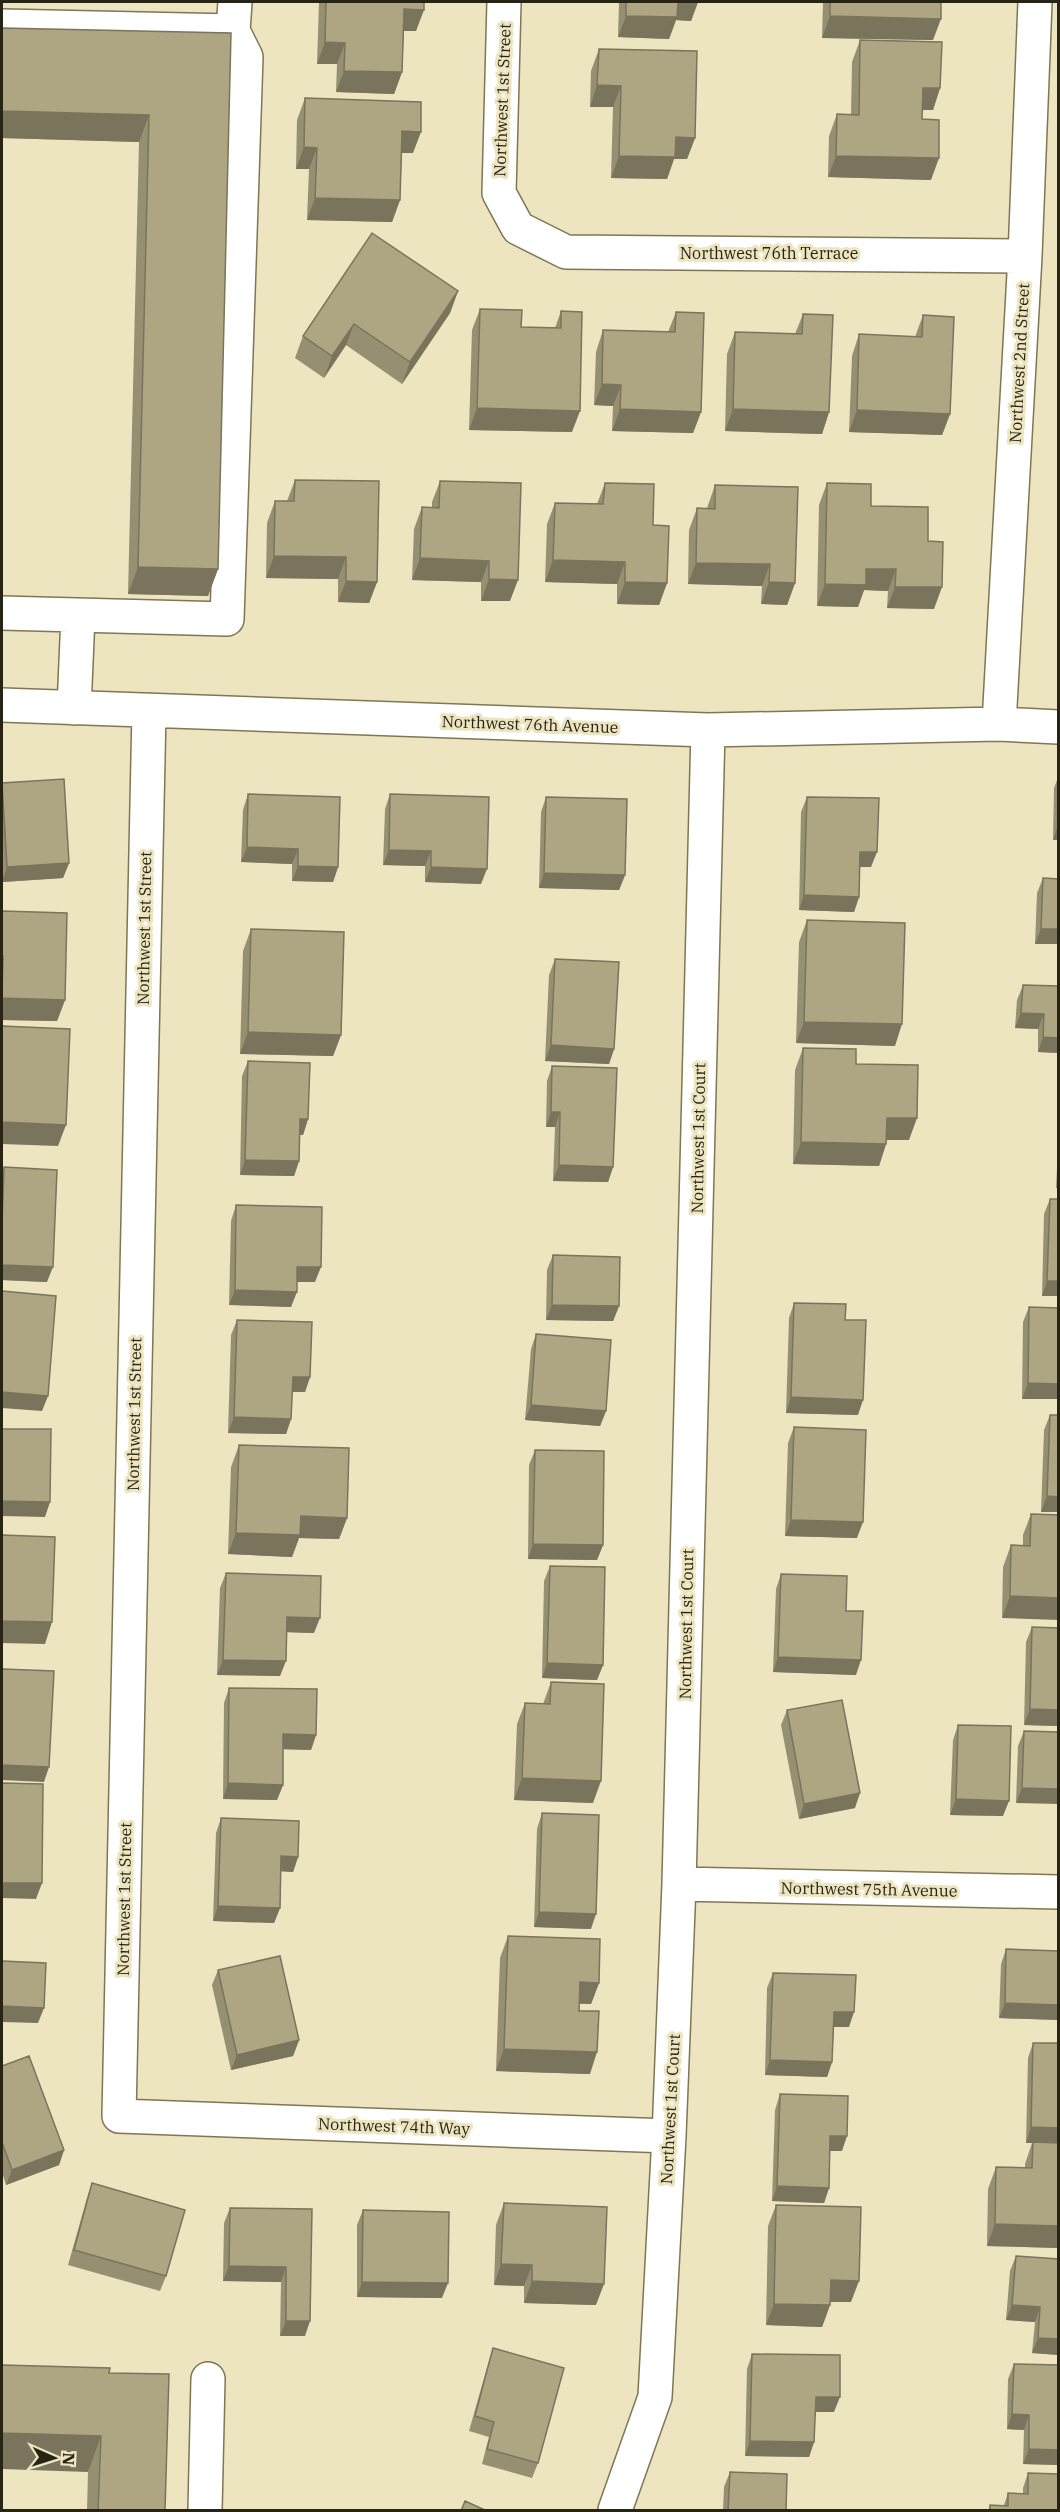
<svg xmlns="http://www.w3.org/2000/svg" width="1060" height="2512" viewBox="0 0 1060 2512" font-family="'IBM Plex Serif',serif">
<rect width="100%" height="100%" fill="#ede5c0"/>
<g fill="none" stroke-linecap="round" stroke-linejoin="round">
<defs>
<path id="minor" d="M504,2L499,193L518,228L566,252L1025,256
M2,26L233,31
M2,613L227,619L246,57L233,31L235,2
M2,705L708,730L999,724L1058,727
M74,708L78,616
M149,711L119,2116L669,2136
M999,724L1025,256L1035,2
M679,1884L1058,1892
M205,2510L208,2379
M615,2510L655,2397L669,2136L679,1884L708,730"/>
</defs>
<!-- minor casing -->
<use href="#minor" stroke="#7e7655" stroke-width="36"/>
<!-- minor -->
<use href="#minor" stroke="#fff" stroke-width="33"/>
</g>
<!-- wall -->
<path fill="#968f71" d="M319,2H424L416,31H404L402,72L394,94L336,92L337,64H317Z
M619,2H698L691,21L676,20L669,39L618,37Z
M823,2H941L933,40L822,38Z
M2,28L231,33L218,569L208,596L128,594L139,142L2,138Z
M860,40L940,88L933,110H922V119L931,180L828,177L829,136L837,114H851L852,62Z
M599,49L695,138L687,159H674L667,179L611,178L613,107H590L591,71Z
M305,98L413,153H402L400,200L392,222L307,220L309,169H296L297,120Z
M458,291L450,313L402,384L346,345L324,378L295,358L303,336Z
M480,309L521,327L555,328L561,311L572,432L469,430L472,330Z
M676,312L701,412L693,433L612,431L613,406L594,405L596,352L603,330L668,332Z
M803,314L829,412L822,434L725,431L727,354L735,332L795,334Z
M923,315L950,414L942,435L849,432L852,356L859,334L915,337Z
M295,480L377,582L369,603L338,602V579L266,578L267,523L275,501H287Z
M440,481L521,483L510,601H481V582L412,580L414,529L422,507L432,508V502Z
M605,483L653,525L667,583L659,605L617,604V584L545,582L547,524L555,503L597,504Z
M827,483L871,506L928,541L934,609L887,608L888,591L864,590L858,607L817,606L819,505Z
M715,485L795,583L787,605L761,604L762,586L688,584L689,530L697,508H707Z
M1059,775V840H1053L1054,788Z
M2,783L69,863L63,878L2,882Z
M248,794L338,867L333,882L292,881V864L241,862L243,810Z
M390,794L481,884L425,882V866L383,865L385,809Z
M546,797L625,875L619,890L539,888L541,812Z
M807,797L871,867H860L859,897L854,912L799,910L801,812Z
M1043,878L1059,879V944H1035L1037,893Z
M2,911L65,1000L57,1021L2,1020Z
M807,920L895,1046L796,1043L799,942Z
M251,929L341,1035L333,1056L240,1054L243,951Z
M555,959L614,1049L609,1064L545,1061L549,975Z
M1023,985L1059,986V1053L1038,1052V1029L1015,1028L1017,1000Z
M803,1048L856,1064L909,1140H887L886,1144L879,1166L793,1164L795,1070Z
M248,1061L308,1119L303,1135L300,1134L299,1161L294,1176L240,1175L242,1076Z
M552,1066L613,1167L608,1182L553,1181L555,1127H546L547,1081Z
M1059,1130V1188H1056Z
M4,1167L47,1282L2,1280V1175Z
M1050,1199L1059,1296H1042L1044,1214Z
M236,1205L315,1282H297L291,1307L229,1305L231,1221Z
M553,1255L619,1306L613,1321L546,1320L547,1270Z
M794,1303L845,1320L858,1415L786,1413L789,1318Z
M1029,1307L1059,1308V1399H1022L1023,1322Z
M237,1320L310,1377L305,1392H292L291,1419L286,1434L228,1433L231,1335Z
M536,1334L606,1411L600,1426L525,1420L531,1349Z
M1050,1415H1059V1512H1041L1044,1430Z
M794,1427L857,1538L785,1536L788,1443Z
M239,1445L347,1518L339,1539L299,1538L292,1557L228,1554L231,1467Z
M535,1450L603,1545L597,1560L528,1559L529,1465Z
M1031,1514L1059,1515L1002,1618L1003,1567L1011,1545L1023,1546V1535Z
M550,1566L603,1665L597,1680L542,1678L544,1581Z
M226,1573L314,1633L286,1632L280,1676L217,1675L220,1588Z
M781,1574L846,1611L856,1675L773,1672L776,1589Z
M1032,1627L1059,1726L1024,1725L1026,1642Z
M551,1682L593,1803L514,1800L517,1724L525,1703L543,1704Z
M229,1688L316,1735L311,1750L283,1749V1785L277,1800L223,1799L224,1703Z
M787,1710L855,1808L799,1819L781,1725Z
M958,1725L1003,1816L950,1815L953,1740Z
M1024,1731L1059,1732L1016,1803L1018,1746Z
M542,1813L591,1929L534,1927L537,1829Z
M221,1818L298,1857L293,1872L281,1871L280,1908L274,1923L213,1921L216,1833Z
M508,1936L599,1983L591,2004H579V2011L590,2074L496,2071L500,1958Z
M1006,1949L1059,1951V2020L999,2018L1001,1964Z
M218,1970L299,2040L293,2056L231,2070L212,1985Z
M773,1973L849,2027H834L832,2062L827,2077L765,2075L767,1988Z
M1033,2043H1059V2248L987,2246L988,2189L996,2167L1025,2168V2164L1032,2143H1026L1028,2058Z
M2,2066L64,2150L59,2165L6,2185L2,2172Z
M780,2094L842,2151H830L829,2188L824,2203L772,2201L775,2110Z
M92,2183L166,2276L160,2291L68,2265L87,2198Z
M504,2203L596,2305L524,2303V2286L494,2285L496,2225Z
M776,2205L851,2302H830V2305L822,2327L766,2325L768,2226Z
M230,2208L312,2209L305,2336H280L281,2282L223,2281L224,2223Z
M363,2210L442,2298L357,2297V2225Z
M1016,2256L1059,2259V2355L1032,2353L1035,2322L1006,2320L1010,2271Z
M493,2348L538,2463L532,2478L482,2464L489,2437L469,2431L488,2364Z
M752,2354L834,2412H815L814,2442L809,2457L745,2456L747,2369Z
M1014,2364L1059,2365V2465L1023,2464L1024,2430L1007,2429L1008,2379Z
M109,2373L165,2511H87L88,2472Z
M730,2472L786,2511H723L724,2487Z
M1028,2473L1059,2511H988L990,2505H1004L1008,2493L1023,2494V2488Z"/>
<!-- shaded-wall -->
<path fill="#7a745c" d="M677,2H698L691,21L676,20L669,39L618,37L626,16Z
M404,9L424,10L416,31H396Z
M830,16L941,19L933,40L822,38Z
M325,42L345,43L337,64H317Z
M344,71L402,72L394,94L336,92Z
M597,85L621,86L613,107H590Z
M923,88H940L933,110H915Z
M2,111L149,115L139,142L2,138Z
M402,131L421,132L413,153H394Z
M676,137L695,138L687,159H674L667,179L611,178L619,156Z
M304,147L317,148L309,169H296Z
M836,156L939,158L931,180L828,177Z
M315,198L400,200L392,222L307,220Z
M458,291L450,313L402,384L410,362Z
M354,324L346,345L324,378L332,356Z
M602,384L621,385L613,406L594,405Z
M477,408L580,411L572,432L469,430Z
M620,409L701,412L693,433L612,431Z
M733,409L829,412L822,434L725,431Z
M857,410L950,414L942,435L849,432Z
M274,556L346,557L338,579L266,578Z
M420,558L489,561L481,582L412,580Z
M553,560L625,562L617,584L545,582Z
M696,563L770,564L762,586L688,584Z
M138,567L218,569L208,596L128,594Z
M866,569H896L888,591L864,590L858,607L817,606L825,584Z
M489,579L518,580L510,601H481Z
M346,581L377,582L369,603L338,602Z
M625,582L667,583L659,605L617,604Z
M769,582L795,583L787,605L761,604Z
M895,587H942L934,609L887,608Z
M1058,825L1059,840H1053Z
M247,847L298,849L292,864L241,862Z
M389,850L431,851L425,866L383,865Z
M860,852H877L871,867H855Z
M69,863L63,878L2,882L7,867Z
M298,866L338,867L333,882L292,881Z
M431,867L487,869L481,884L425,882Z
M544,873L625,875L619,890L539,888Z
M804,895L859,897L854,912L799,910Z
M1041,929H1059V944H1035Z
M2,998L65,1000L57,1021L2,1020Z
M1021,1013L1044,1014L1038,1029L1015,1028Z
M804,1022L902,1024L895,1046L796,1043Z
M248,1032L341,1035L333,1056L240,1054Z
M1043,1037L1059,1038V1053L1038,1052Z
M551,1045L614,1049L609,1064L545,1061Z
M551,1112H560L555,1127H546Z
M887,1118H917L909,1140H879Z
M300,1119H308L303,1135L294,1134Z
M2,1122L66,1125L58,1146L2,1144Z
M801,1142L886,1144L879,1166L793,1164Z
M245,1160L299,1161L294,1176L240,1175Z
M559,1165L613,1167L608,1182L553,1181Z
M2,1265L53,1267L47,1282L2,1280Z
M297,1267H321L315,1282H292Z
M1047,1281H1059V1296H1042Z
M235,1290L297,1292L291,1307L229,1305Z
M552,1305L619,1306L613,1321L546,1320Z
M293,1377H310L305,1392H287Z
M1028,1383L1059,1384V1399H1022Z
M2,1392L48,1396L42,1411L2,1408Z
M791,1397L863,1400L858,1415L786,1413Z
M531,1405L606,1411L600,1426L525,1420Z
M234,1417L291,1419L286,1434L228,1433Z
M1047,1496L1059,1497V1512H1041Z
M2,1501L50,1502L45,1517L2,1516Z
M301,1516L347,1518L339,1539L299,1538L292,1557L228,1554L236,1533Z
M791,1520L863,1522L857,1538L785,1536Z
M533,1544L603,1545L597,1560L528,1559Z
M1010,1596L1059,1598V1620L1002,1618Z
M287,1617L320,1618L314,1633L281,1632Z
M2,1621L52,1622L45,1644L2,1643Z
M778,1657L861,1660L856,1675L773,1672Z
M223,1660L286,1661L280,1676L217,1675Z
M547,1663L603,1665L597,1680L542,1678Z
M1030,1709L1059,1710V1726L1024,1725Z
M283,1734L316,1735L311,1750L278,1749Z
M2,1765L49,1767L44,1782L2,1780Z
M522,1778L601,1781L593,1803L514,1800Z
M228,1783L283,1785L277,1800L223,1799Z
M1022,1788L1059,1789V1804L1016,1803Z
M860,1793L855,1808L799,1819L804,1804Z
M956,1799L1009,1801L1003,1816L950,1815Z
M281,1856L298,1857L293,1872L276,1871Z
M2,1883H42L36,1899L2,1898Z
M218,1906L280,1908L274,1923L213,1921Z
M539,1912L596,1914L591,1929L534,1927Z
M580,1982L599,1983L591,2004L572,2003Z
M1005,2003L1059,2005V2020L999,2018Z
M2,2006L44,2008L38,2023L2,2022Z
M834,2012H854L849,2027H829Z
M299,2040L293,2056L231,2070L237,2055Z
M504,2049L597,2052L590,2074L496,2071Z
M770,2060L832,2062L827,2077L765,2075Z
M1031,2127L1059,2128V2143H1026Z
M830,2136H847L842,2151H825Z
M64,2150L59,2165L6,2185L12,2170Z
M777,2186L829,2188L824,2203L772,2201Z
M995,2224L1059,2226V2248L987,2246Z
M501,2264L532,2265L524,2286L494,2285Z
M229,2266L286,2267L281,2282L223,2281Z
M831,2280L859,2281L851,2302H823Z
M532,2281L604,2284L596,2305L524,2303Z
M362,2282L448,2283L442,2298L357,2297Z
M774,2304L830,2305L822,2327L766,2325Z
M1012,2305L1040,2307L1035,2322L1006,2320Z
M286,2321H310L305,2336H280Z
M1038,2338L1059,2339V2355L1032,2353Z
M816,2397H840L834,2412H810Z
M1012,2414L1029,2415L1024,2430L1007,2429Z
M2,2433L101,2436L88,2472L2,2469Z
M750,2441L814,2442L809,2457L745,2456Z
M1029,2449L1059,2450V2465L1023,2464Z"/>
<!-- building -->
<path fill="#aea683" stroke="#7a745c" stroke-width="1.5" d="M326,2H424V10L404,9L402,72L344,71L345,43L325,42Z
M626,2H678L677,17L626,16Z
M830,2H941V19L830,16Z
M2,28L231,33L218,569L138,567L149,115L2,111Z
M860,40L942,42L940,88H923L922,119L939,120V158L836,156L837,114L859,115Z
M599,49L697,51L695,138L676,137L675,157L619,156L621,86L597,85Z
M305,98L421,102V132L402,131L400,200L315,198L317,148L304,147Z
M372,233L458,291L410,362L354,324L332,356L303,336Z
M480,309L522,310L521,327L561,328V311L582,312L580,411L477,408Z
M676,312L704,313L701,412L620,409L621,385L602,384L603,330L675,332Z
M803,314L833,315L829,412L733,409L735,332L802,334Z
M923,315L954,317L950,414L857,410L859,334L922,337Z
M295,480L379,481L377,582L346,581V557L274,556L275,501H294Z
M440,481L521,483L518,580L489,579V561L420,558L422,507L439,508Z
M605,483L654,484L653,525L669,526L667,583L625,582V562L553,560L555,503L603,504Z
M827,483L871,484V506L928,507V541L943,542L942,587H895L896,569H866V585L825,584Z
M715,485L798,487L795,583L769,582L770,564L696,563L697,508L715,509Z
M64,779L69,863L7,867L2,783Z
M248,794L340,797L338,867L298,866V849L247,847Z
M390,794L489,797L487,869L431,867V851L389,850Z
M546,797L627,799L625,875L544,873Z
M807,797L879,798L877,852H860L859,897L804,895Z
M1043,878L1059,879V929H1041Z
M2,911L67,913L65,1000L2,998L3,956H2Z
M807,920L905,923L902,1024L804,1022Z
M251,929L344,932L341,1035L248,1032Z
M555,959L619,962L614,1049L551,1045Z
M1023,985L1059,986V1038L1043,1037L1044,1014L1021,1013Z
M2,1026L70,1029L66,1125L2,1122Z
M803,1048L856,1049V1064L918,1065L917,1118H887L886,1144L801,1142Z
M248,1061L310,1063L308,1119H300L299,1161L245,1160Z
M552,1066L617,1068L613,1167L559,1165L560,1112H551Z
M4,1167L57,1170L53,1267L2,1265V1226Z
M1050,1199H1059V1281H1047Z
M236,1205L322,1207L321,1267H297V1292L235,1290Z
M553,1255L620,1257L619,1306L552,1305Z
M2,1291L56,1296L48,1396L2,1392Z
M794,1303L846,1304L845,1320H866L863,1400L791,1397Z
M1029,1307L1059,1308V1384L1028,1383Z
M237,1320L312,1322L310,1377H293L291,1419L234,1417Z
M536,1334L611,1340L606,1411L531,1405Z
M1050,1415H1059V1497L1047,1496Z
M794,1427L866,1430L863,1522L791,1520Z
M2,1429H51L50,1502L2,1501Z
M239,1445L349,1448L347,1518L301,1516L300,1535L236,1533Z
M535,1450L604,1451L603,1545L533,1544Z
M1031,1514L1059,1515V1598L1010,1596L1011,1545L1030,1546Z
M2,1535L55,1537L52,1622L2,1621Z
M550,1566L605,1567L603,1665L547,1663Z
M226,1573L321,1576L320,1618L287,1617L286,1661L223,1660Z
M781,1574L847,1576L846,1611H863L861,1660L778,1657Z
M1032,1627L1059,1628V1710L1030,1709Z
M2,1669L54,1671L49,1767L2,1765Z
M551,1682L604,1684L601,1781L522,1778L525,1703L550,1704Z
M229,1688L317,1689L316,1735L283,1734V1785L228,1783Z
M842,1700L860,1793L804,1804L787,1710Z
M958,1725L1011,1726L1009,1801L956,1799Z
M1024,1731L1059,1732V1789L1022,1788Z
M2,1783L43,1784L42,1883H2Z
M542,1813L599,1815L596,1914L539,1912Z
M221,1818L299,1821L298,1857L281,1856L280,1908L218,1906Z
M508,1936L600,1939L599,1983L580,1982L579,2011H599L597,2052L504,2049Z
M1006,1949L1059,1951V2005L1005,2003Z
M280,1956L299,2040L237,2055L218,1970Z
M2,1961L46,1963L44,2008L2,2006Z
M773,1973L856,1975L854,2012H834L832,2062L770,2060Z
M1033,2043H1059V2128L1031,2127Z
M29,2056L64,2150L12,2170L2,2142V2066Z
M780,2094L848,2096L847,2136H830L829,2188L777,2186Z
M1033,2142L1059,2143V2226L995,2224L996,2167L1032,2168Z
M92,2183L185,2210L166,2276L74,2250Z
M504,2203L607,2207L604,2284L532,2281V2265L501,2264Z
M776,2205L861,2207L859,2281L831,2280L830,2305L774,2304Z
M230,2208L312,2209L310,2321H286V2267L229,2266Z
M363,2210L449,2212L448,2283L362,2282Z
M1016,2256L1059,2259V2339L1038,2338L1040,2307L1012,2305Z
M493,2348L564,2368L538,2463L487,2449L494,2422L475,2416Z
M752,2354L840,2355V2397H816L814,2442L750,2441Z
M1014,2364L1059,2365V2450L1029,2449V2415L1012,2414Z
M2,2365L110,2368L109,2373L169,2374L165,2511H98L101,2436L2,2433Z
M730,2472L787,2474L786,2511H728Z
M1028,2473L1059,2474V2511H990V2505L1008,2506V2493L1028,2494Z
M465,2501L487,2511H461Z"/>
<g text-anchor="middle" stroke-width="6" stroke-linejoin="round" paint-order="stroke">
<!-- street labels -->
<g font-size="16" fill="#272416" stroke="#ede5c0">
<text transform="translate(502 100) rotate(-88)" y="6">Northwest 1st Street</text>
<text x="769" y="259">Northwest 76th Terrace</text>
<text transform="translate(1019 363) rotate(-87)" y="6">Northwest 2nd Street</text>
<text transform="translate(530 724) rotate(2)" y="6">Northwest 76th Avenue</text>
<text transform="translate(144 928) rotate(-89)" y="6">Northwest 1st Street</text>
<text transform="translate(698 1138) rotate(-89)" y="6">Northwest 1st Court</text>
<text transform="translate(134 1414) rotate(-89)" y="6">Northwest 1st Street</text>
<text transform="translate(686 1624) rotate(-89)" y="6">Northwest 1st Court</text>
<text transform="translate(869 1889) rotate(1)" y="6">Northwest 75th Avenue</text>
<text transform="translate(124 1899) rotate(-89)" y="6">Northwest 1st Street</text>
<text transform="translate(670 2109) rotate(-87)" y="6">Northwest 1st Court</text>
<text transform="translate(394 2126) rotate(2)" y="6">Northwest 74th Way</text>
</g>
</g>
<!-- border -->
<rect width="1060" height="2512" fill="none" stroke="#272416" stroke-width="6"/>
<!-- north arrow -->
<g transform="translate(54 2458) rotate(93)" stroke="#ede5c0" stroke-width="4.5" paint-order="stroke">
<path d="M0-4.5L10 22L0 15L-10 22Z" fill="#272416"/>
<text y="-9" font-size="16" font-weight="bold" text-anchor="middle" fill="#272416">N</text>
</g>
</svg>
